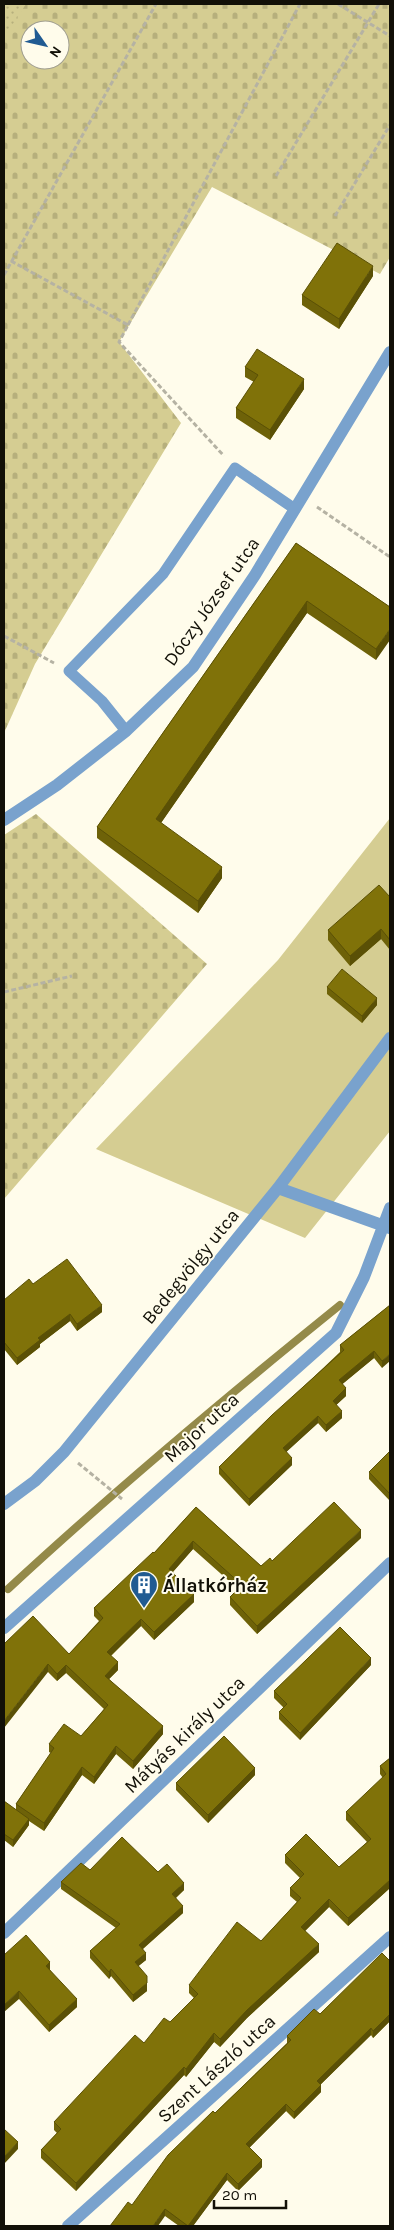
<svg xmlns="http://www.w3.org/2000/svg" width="394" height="2230" viewBox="0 0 394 2230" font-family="Karla,sans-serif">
<defs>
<pattern id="cemetery-stones" width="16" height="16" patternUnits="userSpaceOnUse" patternTransform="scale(1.25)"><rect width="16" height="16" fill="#d5cd92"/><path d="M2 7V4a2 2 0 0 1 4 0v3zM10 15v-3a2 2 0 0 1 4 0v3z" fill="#b6af7c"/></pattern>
<pattern id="park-dots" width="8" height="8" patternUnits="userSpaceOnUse" patternTransform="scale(1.25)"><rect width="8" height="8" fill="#d5cd92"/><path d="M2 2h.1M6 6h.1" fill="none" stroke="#b6af7c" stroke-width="1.8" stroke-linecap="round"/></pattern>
</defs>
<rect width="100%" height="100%" fill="#fffceb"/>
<!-- grass -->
<path fill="#d5cd92" d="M390,818V1131L305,1238L96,1149L278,960Z"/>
<!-- cemetery -->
<path fill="url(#cemetery-stones)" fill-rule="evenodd" d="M25,4H390V257L380,274L212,187L119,342L181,423L35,664L4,733V36ZM30,30H60V60H30Z
M36,814L207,964L4,1199V835Z"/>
<!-- park -->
<path fill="url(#park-dots)" d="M4,4H26L4,38Z"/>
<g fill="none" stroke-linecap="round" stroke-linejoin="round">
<!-- stream -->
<path stroke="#948a49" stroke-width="8" d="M8,1589C115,1490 226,1397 340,1305"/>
<!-- path -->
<path stroke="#b5b2a3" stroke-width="3" stroke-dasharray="5 2.5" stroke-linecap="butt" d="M338,4L390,36
M276,176L379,4
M335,216L390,125
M11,261L128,325L119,342L224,456
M4,275L156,4
M128,325L300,4
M317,507L390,557
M4,636L54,663
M4,992L72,976
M78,1463L122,1499"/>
<!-- service -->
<path stroke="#79a2cd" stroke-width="11" d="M126,731L102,701L69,671L163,574L235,468L295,509"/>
<!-- minor -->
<path stroke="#79a2cd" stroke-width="12" d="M4,820L57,785L126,731L193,667L255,575L390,352
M278,1188L390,1228
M4,1504L35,1481L64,1452L278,1188L390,1038
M4,1628L336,1333L364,1277L390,1208
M4,1933L390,1563
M68,2226L390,1937"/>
</g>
<!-- wall -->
<path fill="#6e6208" d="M373,276L339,329L302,305V295Z
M245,367L304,389L270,440L236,418V408L254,382L245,377Z
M296,543L390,607L376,660L307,613L161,823L222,878L198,913L97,838V827Z
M390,897V950L381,939L350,966L328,940V930Z
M327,987L377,1005L362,1023L327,994Z
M33,1284L102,1312L77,1331L70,1321L40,1344V1347L17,1365L4,1349V1300Z
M390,1305L382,1368L374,1358L342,1384L346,1396L336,1405L342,1418L326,1432L318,1423L286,1452L292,1465L249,1506L219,1474V1467L340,1352V1345Z
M390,1451V1501L369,1479V1472Z
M196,1507L261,1566L272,1561L361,1538L257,1634L230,1605V1597L238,1589L193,1549L173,1572L194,1602L154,1640L141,1626L111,1656L118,1670L109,1679L163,1734L133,1769L116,1754L94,1784L82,1775L44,1831L29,1821V1825L13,1847L4,1840V1801L16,1810V1804L51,1753L49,1752V1744L81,1736L104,1709L66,1673L57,1681L48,1672L4,1644L69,1654L99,1621L94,1616V1608L154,1553Z
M371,1665L300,1740L279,1719V1712L284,1708L274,1698V1691Z
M390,1758V1888L348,1926L329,1907L305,1931L319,1952L247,2018L220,2047L214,2042L186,2077L184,2075L76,2191L41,2158V2150L57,2133L54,2130V2122L144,2043L170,2022L194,1998L189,1993V1985L261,1941L297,1902L290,1896V1888L300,1878L285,1863V1855L339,1867L367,1842L346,1820V1812L383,1778L380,1774V1766Z
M255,1775L208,1823L176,1790V1783Z
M90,1870L158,1872L184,1890L176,1898L183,1913L143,1949L146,1960L138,1966L147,1991L133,2002L111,1976L109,1979L90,1958V1951L116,1928L61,1889V1882Z
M4,1955L50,1970L77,2007L49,2032L19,1999Z
M390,1961V2021L373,2038L371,2035L321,2084V2092L294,2119L286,2111L249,2148L262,2167L238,2191L227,2180L193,2226H179L165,2216L132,2205L215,2113L287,2043V2036L320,2014Z"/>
<!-- shaded-wall -->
<path fill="#5a5006" d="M373,266V276L339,329V319Z
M304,379V389L270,440V430Z
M307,601V613L156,830V819Z
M390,629V640L376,660V649Z
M222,867V878L198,913V901Z
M381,929V939L350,966V956Z
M377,998V1005L362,1023V1016Z
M102,1305V1312L77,1331V1324Z
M70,1314V1321L40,1344V1347L17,1365V1358L38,1338Z
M374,1351V1358L339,1387V1380Z
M390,1354V1361L382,1368V1361Z
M346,1388V1396L333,1408V1401Z
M342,1411V1418L326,1432V1425Z
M318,1416V1423L283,1455V1448Z
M292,1458V1465L249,1506V1499Z
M361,1530V1538L257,1634V1626Z
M193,1541V1549L169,1576V1569Z
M194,1594V1602L154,1640V1632Z
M141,1619V1626L107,1659V1652Z
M371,1658V1665L300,1740V1733Z
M118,1662V1670L105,1683V1676Z
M48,1664V1672L4,1728V1721Z
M66,1665V1673L57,1681V1674Z
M163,1726V1734L133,1769V1761Z
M116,1746V1754L94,1784V1777Z
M82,1767V1775L44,1831V1823Z
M255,1768V1775L208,1823V1815Z
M29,1819V1825L13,1847V1840Z
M390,1880V1888L348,1926V1918Z
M184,1883V1890L172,1901V1894Z
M329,1899V1907L301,1935V1927Z
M183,1906V1913L139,1952V1945Z
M319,1944V1952L247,2018L220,2047V2039L247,2010Z
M146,1953V1960L135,1969V1962Z
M50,1962V1970L46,1973V1966Z
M111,1969V1976L109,1979V1972Z
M147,1983V1991L133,2002V1995Z
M19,1991V1999L4,2012V2005Z
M77,1999V2007L49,2032V2025Z
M390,2014V2021L373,2038V2031Z
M371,2028V2035L317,2088V2081Z
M214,2033V2042L186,2077V2069Z
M184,2067V2075L76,2191V2183Z
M321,2085V2092L294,2119V2112Z
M286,2104V2111L246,2151V2144Z
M18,2142V2149L4,2164V2157Z
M262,2160V2167L238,2191V2184Z
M227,2173V2180L193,2226H188Z
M165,2209V2216L158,2226H153Z"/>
<!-- building -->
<path fill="#807209" stroke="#5a5006" d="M337,243L373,266L339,319L302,295Z
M257,349L304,379L270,430L236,408L258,375L245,367Z
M296,543L390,607V629L376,649L307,601L156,819L222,867L198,901L97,827Z
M379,885L390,897V940L381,929L350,956L328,930Z
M342,969L377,998L362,1016L327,987Z
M67,1259L102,1305L77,1324L70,1314L38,1338L40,1340L17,1358L4,1342V1300L29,1279L33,1284Z
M390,1305V1354L382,1361L374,1351L339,1380L346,1388L333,1401L342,1411L326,1425L318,1416L283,1448L292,1458L249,1499L219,1467L272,1415L344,1350L340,1345Z
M390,1451V1494L369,1472Z
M334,1502L361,1530L257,1626L230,1597L242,1585L193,1541L169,1569L194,1594L154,1632L141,1619L107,1652L118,1662L105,1676L163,1726L133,1761L116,1746L94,1777L82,1767L44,1823L16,1804L54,1748L49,1744L64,1724L81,1736L108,1705L66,1665L57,1674L48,1664L4,1721V1644L33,1616L69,1654L103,1618L94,1608L153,1552L154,1553L196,1507L261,1566L270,1558L272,1561Z
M340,1627L371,1658L300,1733L279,1712L287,1704L274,1691Z
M224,1736L255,1768L208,1815L176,1783Z
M390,1758V1880L348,1918L329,1899L301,1927L319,1944L247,2010L220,2039L214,2033L186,2069L184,2067L76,2183L41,2150L61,2129L54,2122L135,2035L144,2043L164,2018L170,2022L198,1994L189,1985L237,1922L261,1941L301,1898L290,1888L304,1874L285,1855L306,1834L339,1867L371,1839L346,1812L386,1774L380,1766Z
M4,1801L29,1819L13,1840L4,1834Z
M122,1837L158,1872L167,1864L184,1883L172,1894L183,1906L139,1945L146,1953L135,1962L147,1976V1983L133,1995L111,1969L109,1972L90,1951L120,1924L61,1882L81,1863L90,1870Z
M26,1935L50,1962L46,1966L77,1999L49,2025L19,1991L4,2005V1955Z
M382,1953L390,1961V2014L373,2031L371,2028L317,2081L321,2085L294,2112L286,2104L246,2144L262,2160L238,2184L227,2173L188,2226L165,2209L153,2226H110L128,2202L132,2205L168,2155L213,2111L215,2113L291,2040L287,2036L314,2009L320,2014Z
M4,2129L18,2142L4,2157Z"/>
<!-- icons -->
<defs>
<symbol id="building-pin" viewBox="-11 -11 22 30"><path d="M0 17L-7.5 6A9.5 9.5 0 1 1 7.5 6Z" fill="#215b92" stroke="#fffceb"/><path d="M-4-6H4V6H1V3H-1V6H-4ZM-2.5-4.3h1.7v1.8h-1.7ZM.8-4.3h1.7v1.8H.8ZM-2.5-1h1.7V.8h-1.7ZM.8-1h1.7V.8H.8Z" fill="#fff"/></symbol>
</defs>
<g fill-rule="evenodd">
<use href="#building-pin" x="128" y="1569" width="32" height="43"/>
</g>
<g text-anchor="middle" stroke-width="4" stroke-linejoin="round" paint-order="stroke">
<!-- street labels -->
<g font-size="19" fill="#121007" stroke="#fffceb">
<text transform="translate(211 601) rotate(-55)" y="7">Dóczy József utca</text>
<text transform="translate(190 1266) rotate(-51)" y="7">Bedegvölgy utca</text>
<text transform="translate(201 1427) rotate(-42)" y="7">Major utca</text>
<text transform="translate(184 1734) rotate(-44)" y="7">Mátyás király utca</text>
<text transform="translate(216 2068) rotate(-42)" y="7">Szent László utca</text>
</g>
<!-- poi labels -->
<g font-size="19" font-weight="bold" fill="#121007" stroke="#fffceb" text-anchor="start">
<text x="163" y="1592">Állatkórház</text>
</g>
</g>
<!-- border -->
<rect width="394" height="2230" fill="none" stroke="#121007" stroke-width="10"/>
<!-- north arrow -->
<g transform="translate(45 45) rotate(124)"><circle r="24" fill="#fffceb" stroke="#a09e90"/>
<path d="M0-4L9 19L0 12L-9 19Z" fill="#215b92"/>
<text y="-8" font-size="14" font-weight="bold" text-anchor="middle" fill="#121007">N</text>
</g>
<!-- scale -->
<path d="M214 2200v8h72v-8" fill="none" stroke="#121007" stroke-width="2.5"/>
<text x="222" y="2200" font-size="15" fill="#121007" stroke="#fffceb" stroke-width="4" paint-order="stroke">20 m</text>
</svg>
